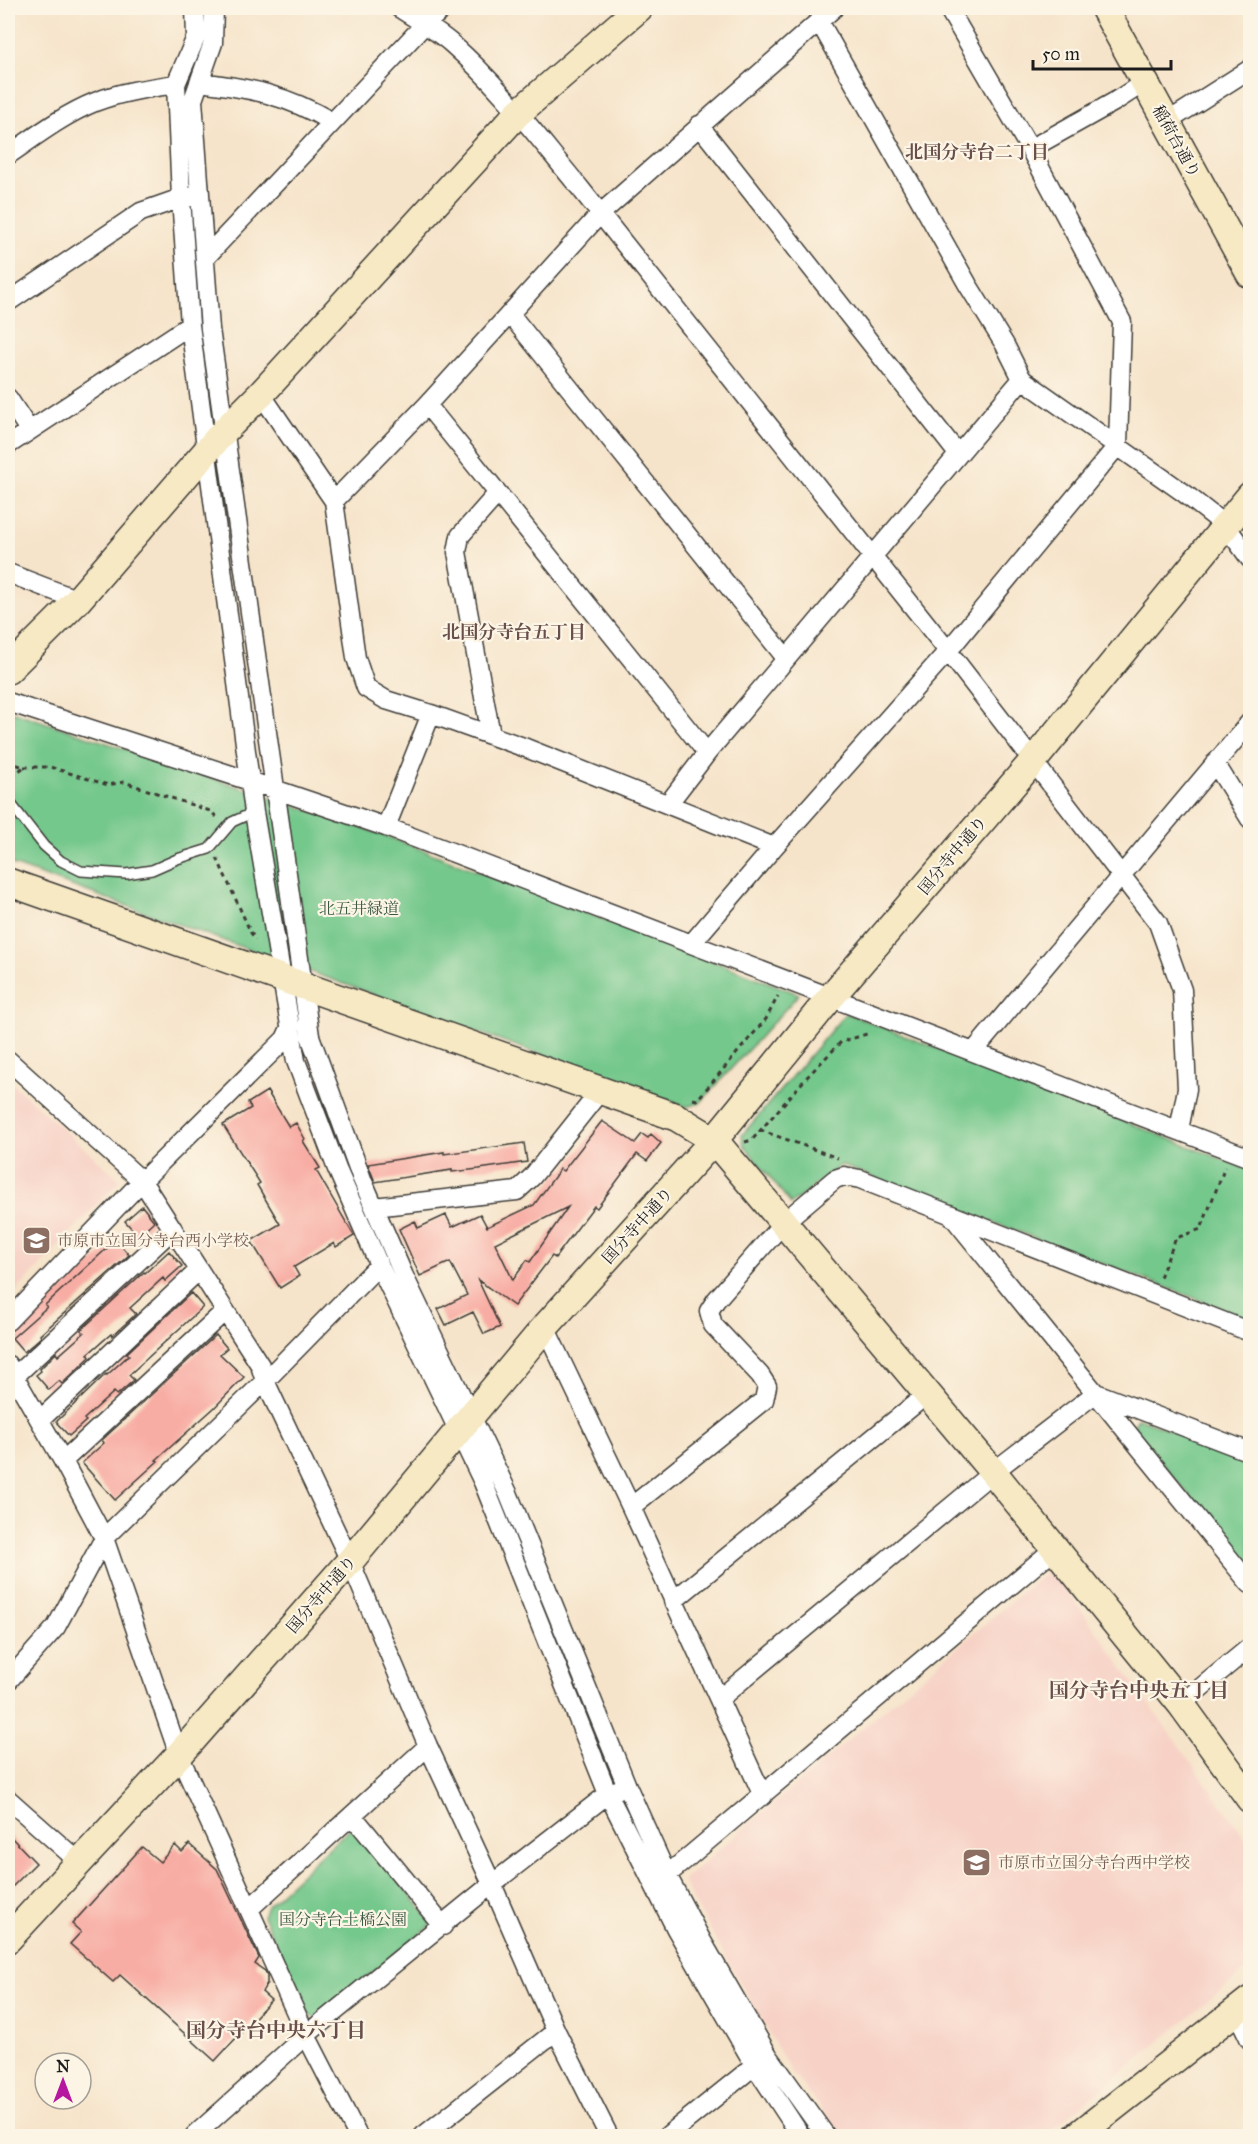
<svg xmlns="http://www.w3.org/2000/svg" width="1258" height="2144" viewBox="0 0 1258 2144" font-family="'IM FELL Great Primer','Noto Serif JP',serif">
<rect width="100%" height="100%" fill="#fcf5e5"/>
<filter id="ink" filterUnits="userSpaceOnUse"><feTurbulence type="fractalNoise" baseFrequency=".0167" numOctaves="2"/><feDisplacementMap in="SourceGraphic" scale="12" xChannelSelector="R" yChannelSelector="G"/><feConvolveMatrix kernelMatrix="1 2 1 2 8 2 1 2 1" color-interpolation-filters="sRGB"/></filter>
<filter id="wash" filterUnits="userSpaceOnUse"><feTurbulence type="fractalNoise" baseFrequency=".008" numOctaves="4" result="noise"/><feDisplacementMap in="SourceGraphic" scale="24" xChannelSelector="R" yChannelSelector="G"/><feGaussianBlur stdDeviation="1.35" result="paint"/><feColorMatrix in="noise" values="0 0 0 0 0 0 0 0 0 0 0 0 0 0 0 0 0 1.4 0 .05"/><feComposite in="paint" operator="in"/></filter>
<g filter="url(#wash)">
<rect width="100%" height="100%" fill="#f6e4ca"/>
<!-- built -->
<path fill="#f7d1c6" d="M8,1080L120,1180L8,1300Z
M1051,1568L1250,1844V1967L1044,2136H844L792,2073L682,1881Z"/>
<!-- green -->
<path fill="#74c88c" stroke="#487254" stroke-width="1.5" d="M8,710L386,836L799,994L700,1103L686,1107L8,863Z
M846,1013L1250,1170V1319L841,1165L791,1204L744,1145L742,1135Z
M1138,1418L1250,1460V1567L1132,1428Z
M349,1829H357L430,1920V1926L317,2018L309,2016L263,1916L267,1906Z"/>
<g id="blocks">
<!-- building -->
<path fill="#f8ada4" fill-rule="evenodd" d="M267,1091L289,1127L296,1123L305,1139L303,1141L320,1168L316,1170L354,1236L336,1247L334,1243L294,1267L299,1276L280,1288L251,1241L280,1224L257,1185L260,1183L223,1125L251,1108L248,1103Z
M602,1121L635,1143L642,1134L648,1138L651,1134L661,1143L647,1161L637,1154L597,1208L594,1206L555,1258L552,1256L514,1306L478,1280L500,1327L484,1334L473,1312L446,1325L438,1309L467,1295L450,1262L420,1276L399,1229L415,1221L418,1228L446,1215L452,1227L480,1214L487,1227L534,1205L560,1169L563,1171ZM568,1207L530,1262L527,1260L513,1280L495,1243Z
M524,1143L527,1162L479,1169L452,1172V1170L375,1182L368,1164L444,1152V1154Z
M142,1206L154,1221L138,1236L125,1221Z
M116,1240L129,1255L40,1335L41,1337L24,1352L12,1338L47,1307L45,1305Z
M169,1251L182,1266L165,1281L163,1278L130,1308L136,1314L112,1336L111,1334L88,1354L90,1357L62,1384L59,1381L49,1390L36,1375L41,1371L40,1369L56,1353L58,1356L84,1333L81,1330L144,1272L145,1273Z
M191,1293L203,1307L129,1375L134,1380L117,1395L114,1392L84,1419L86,1421L69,1436L56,1422L106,1374L107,1375L129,1355L127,1353Z
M216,1335L227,1348L220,1354L244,1377L214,1408L156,1460L158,1461L115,1500L82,1463L104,1443L102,1440Z
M8,1834L36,1863L8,1891Z
M189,1844L217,1869L259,1958L255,1964L265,1971L267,1976V1983L262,1992L271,2000L215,2061L120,1975L113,1982L70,1944L81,1932L72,1924L142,1847L160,1862L175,1845L182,1852Z"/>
</g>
</g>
<g filter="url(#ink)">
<use href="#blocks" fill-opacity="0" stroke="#3d3a36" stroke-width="1.5"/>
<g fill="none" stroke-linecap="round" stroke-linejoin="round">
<defs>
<path id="lane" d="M8,800L44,846L61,861L81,871L126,874L152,870L177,859L209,849L232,822L254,812"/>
<path id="street" d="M195,8L196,37L176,84L181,198L190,325L254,812L296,1061L337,1169L379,1265L483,1482L608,1794L676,1929L755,2066L801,2136
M214,8L213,43L193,100L210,329L310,1036L362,1179L404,1276L508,1493L627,1786L667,1875L702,1941L768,2055L826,2136
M399,8C416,19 436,30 452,44C500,86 539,139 580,188L948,651L1158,923L1182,990L1187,1089L1179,1130
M819,21L968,285L1005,345L1022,379L1184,493L1226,526L1250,559
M199,82C250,88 287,95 332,122
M1167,122L1250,69
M699,125L958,454
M1030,149L1114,102L1145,82
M8,155C36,136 63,115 95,102C120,92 149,88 176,84
M205,258L424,25L444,8
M8,302L141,212L181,198L190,197
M510,314L786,658
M261,394L334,501L356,658L366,688L386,700L431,714L526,748L774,847
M8,398L29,430
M427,405L707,753
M8,445L190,325
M334,501L427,405L600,214L834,8
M8,573L78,600
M8,702L274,789L386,827L1250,1158
M491,735L457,552L460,536L498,493
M1215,763L1250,819
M668,804L707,753L1022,379
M386,827L431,714
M692,943L774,847L948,651L1118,445L1122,322L1030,149L948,8
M974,1051L1250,722
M8,1060L142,1181L260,1365L265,1381L350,1561L428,1746L492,1884L556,2031L609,2136
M374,1207L517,1191L532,1177L601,1090
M953,1217L1250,1584
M8,1321L142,1181L285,1039L291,1026
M545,1327L631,1507L763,1796
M8,1365L63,1461L104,1538L179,1755L306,2035L358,2136
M15,1376L173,1229
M40,1420L199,1270
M63,1461L225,1311
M631,1507L764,1400L767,1386L760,1375L713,1325L709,1311L716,1300L784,1222L835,1179L844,1176L860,1179L1250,1332
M673,1601L926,1395
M8,1681L56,1627L104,1538L265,1381L379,1265
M719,1699L993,1472L1096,1393L1250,1452
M1181,1704L1250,1647
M8,1799L78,1861
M352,1815L443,1926
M667,1875L1054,1549
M249,1909L428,1746
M1236,2011L1250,2040
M194,2136L306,2035L492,1884L608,1794L617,1790
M423,2136L556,2031
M667,2136L764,2058"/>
<path id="secondary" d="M1104,8L1250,274
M8,670L78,600L224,431L261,394L518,113L639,8
M8,882L676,1117L714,1140L993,1472L1181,1704L1250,1799
M8,1939L179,1755L350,1561L545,1327L714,1140L830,998L1034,760L1250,496
M1077,2136L1250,2000"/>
</defs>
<!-- lane casing -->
<use href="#lane" stroke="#3d3a36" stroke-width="12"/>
<!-- street casing -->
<use href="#street" stroke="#3d3a36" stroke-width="21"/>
<!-- secondary casing -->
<use href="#secondary" stroke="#3d3a36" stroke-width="30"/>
<!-- path -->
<path stroke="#3d3a36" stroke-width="3" stroke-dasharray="4.5 4.5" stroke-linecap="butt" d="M8,762L24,767L8,779
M24,767H50L108,785L124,782L210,811L218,818
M217,858L251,933L256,939
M693,1099L697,1100L766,1019L778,996
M760,1130L838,1158
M745,1142L752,1140L808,1076L841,1042L870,1033
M1160,1277L1176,1238L1201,1229L1225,1167"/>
<!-- lane -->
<use href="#lane" stroke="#fff" stroke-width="9"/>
<!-- street -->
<use href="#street" stroke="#fff" stroke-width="18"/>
<!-- secondary -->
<use href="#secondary" stroke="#f6e9c3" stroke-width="27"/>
</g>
</g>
<!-- icons -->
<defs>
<symbol id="school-square" viewBox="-11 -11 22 22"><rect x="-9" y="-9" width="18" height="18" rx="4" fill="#8d6e63" stroke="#fcf5e5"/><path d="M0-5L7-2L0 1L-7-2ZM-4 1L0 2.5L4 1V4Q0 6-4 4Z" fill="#fff"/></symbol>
</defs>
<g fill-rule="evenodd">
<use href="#school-square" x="20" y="1224" width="33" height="33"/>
<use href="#school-square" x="960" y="1846" width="33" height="33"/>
</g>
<g text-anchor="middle" stroke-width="4.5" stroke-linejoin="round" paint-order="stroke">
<!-- street labels -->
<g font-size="16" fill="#1c1c1c" stroke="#fcf5e5">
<text transform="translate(1177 141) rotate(61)" y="6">稲荷台通り</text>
<text transform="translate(952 855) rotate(-50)" y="6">国分寺中通り</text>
<text transform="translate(637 1225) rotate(-48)" y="6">国分寺中通り</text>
<text transform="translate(321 1594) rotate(-49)" y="6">国分寺中通り</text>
</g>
<!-- park labels -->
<g font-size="16" fill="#3b5843" stroke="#fcf5e5">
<text x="359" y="914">北五井緑道</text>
<text x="343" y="1925">国分寺台土橋公園</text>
</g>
<!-- education labels -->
<g font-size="16" fill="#785e54" stroke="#fcf5e5" text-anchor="start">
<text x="57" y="1246">市原市立国分寺台西小学校</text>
<text x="998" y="1868">市原市立国分寺台西中学校</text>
</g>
<!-- neighbourhood labels -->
<g font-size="18" font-weight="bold" fill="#694f4c" stroke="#fcf5e5">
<text x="977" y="158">北国分寺台二丁目</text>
<text x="514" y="638">北国分寺台五丁目</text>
</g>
<!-- quarter labels -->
<g font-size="20" font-weight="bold" fill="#694f4c" stroke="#fcf5e5">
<text x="1139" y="1697">国分寺台中央五丁目</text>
<text x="276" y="2037">国分寺台中央六丁目</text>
</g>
</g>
<!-- margin -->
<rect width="1258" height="2144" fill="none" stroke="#fcf5e5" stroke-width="30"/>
<!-- north arrow -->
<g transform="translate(63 2081)"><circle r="28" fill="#fcf5e5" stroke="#a29e95" stroke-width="1.5"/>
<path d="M0-4.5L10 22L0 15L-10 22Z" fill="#b5179e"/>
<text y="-9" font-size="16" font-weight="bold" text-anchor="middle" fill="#1c1c1c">N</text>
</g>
<!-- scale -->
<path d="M1033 60v9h138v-9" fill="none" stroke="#1c1c1c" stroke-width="3"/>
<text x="1042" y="60" font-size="18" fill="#1c1c1c" stroke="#fcf5e5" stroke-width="4.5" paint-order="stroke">50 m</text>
</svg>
